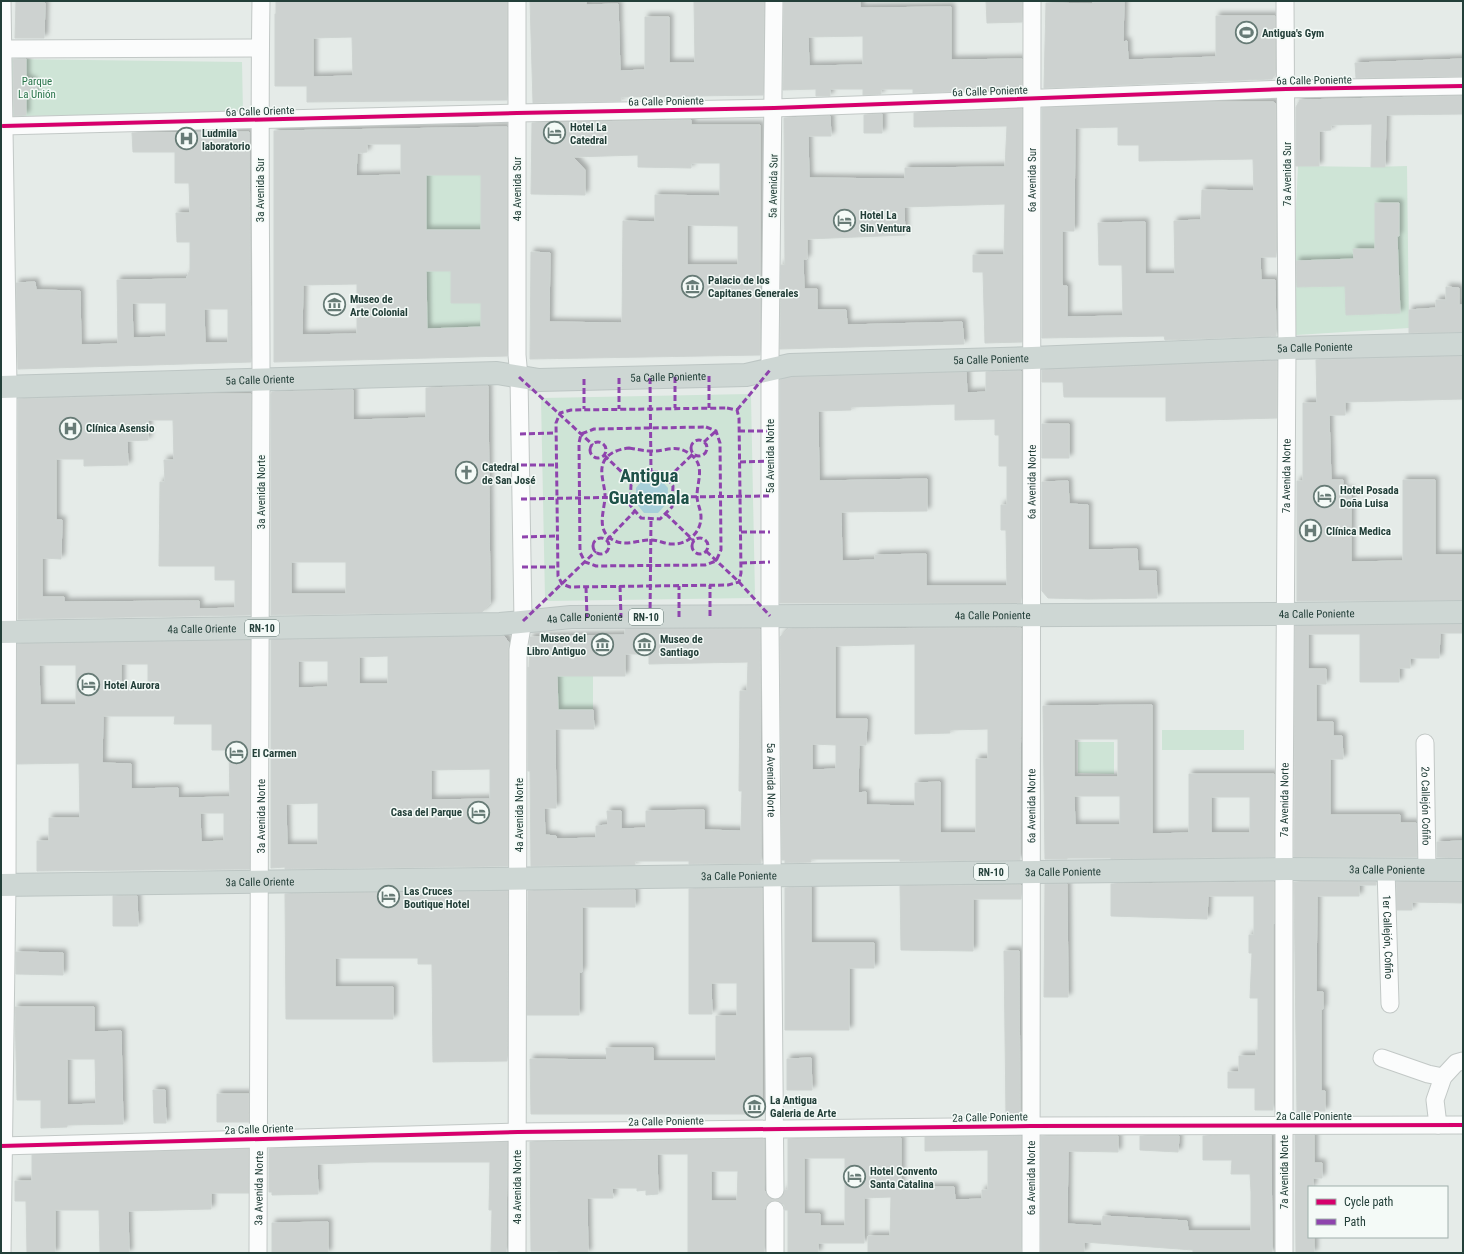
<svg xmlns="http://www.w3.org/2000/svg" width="1464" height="1254" viewBox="0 0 1464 1254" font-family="'Roboto Condensed',sans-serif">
<defs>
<filter id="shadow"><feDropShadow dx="3.5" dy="-3.5" stdDeviation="2" flood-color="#0004"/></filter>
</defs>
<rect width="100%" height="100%" fill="#e5ebe8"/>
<!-- green -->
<path fill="#cee4d6" d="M9,59L242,62L243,114L9,116Z
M1298,166L1371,167L1407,166L1409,328L1296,335L1295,227Z
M426,175H481V230H426Z
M426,271H481V327L427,329Z
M749,394L751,396L755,596L753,598L547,601L545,599L541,399L543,398Z
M557,676H593V710H558Z
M1162,730H1244V750H1162Z
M1078,742H1114V774L1078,773Z"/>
<!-- water -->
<path fill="#a7cfd9" d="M645,477L659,478L668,488L667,503L658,513H644L636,503V488Z"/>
<!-- building -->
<path fill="#cdd2d0" stroke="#ced4d1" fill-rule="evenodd" filter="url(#shadow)" d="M16,1H37V2L45,3L44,38H15Z
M276,1H507V100L307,102V86H275V14H276ZM352,37L353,76L313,77V38Z
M530,1H586V5L618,4L620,71L645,70V17H669V63H695L694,1H764L763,95L621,97V101L533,103Z
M784,1H860V8L951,7V60L1022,59V89L913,93V89H881V94L863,95V89H830V96H816V89L783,90ZM863,36V65L809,66L808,37Z
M986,1H1022V22L987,23Z
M1093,1H1124L1123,42L1127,41L1128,60L1216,57V16H1275V75L1272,79L1221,81L1044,88L1046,3L1093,4Z
M13,59H26V78L33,81L37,87L35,94L26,99V115L14,116Z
M1463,59V76L1356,78L1355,63Z
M1463,96V114L1386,115L1385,167H1371L1372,124L1331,125V130L1319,131V166H1296V107L1300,100Z
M1192,102H1273L1276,104V257H1260L1261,280H1275L1276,336L1165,340L1164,336L1042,338V108ZM1118,127V145H1139V161L1253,159L1254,191L1202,190L1201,220L1174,221L1175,274H1145V222L1098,223L1099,265H1122L1123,316L1067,317V286H1063L1062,283V231H1074L1075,128Z
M1022,109V342L985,343L983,272H973V255H1004L1005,204L904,207L905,235L807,239V259H803L804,289H817V310H846L847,325L962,322L964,344L780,349L781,265H785L784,118L830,116L831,136H808L809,178L905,179V168L1005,167L1007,126L914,127V113Z
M882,114V133H864V115Z
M691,120V125H760V355L530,359L531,252L550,253L549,322L622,323L623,221L655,222V195L720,196V163H691V168L638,167V155L573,157L585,170V195L531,194L532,123ZM687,225L738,226V265H687Z
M507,127V356L274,362V131ZM367,144H401V175L356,176L357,153L367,152ZM426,175H481V230H426ZM426,271H451V303H481V327L427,329ZM357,284V334L302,335L303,285Z
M249,132L251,362L18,369L16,283L35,282L36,290L80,291L81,345L118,344L117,280L186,279L190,270V242H177L176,213H190L189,183H175V152H133L132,133ZM132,303H166V337L133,338ZM204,309H228V343H205Z
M1375,203H1399V236H1397L1400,313L1346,315L1345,286L1297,287L1296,261L1354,259L1353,249H1375Z
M1446,287L1459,288V305H1463V332L1409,333V310L1436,308V300H1446Z
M1463,356V399L1345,402V415H1329L1331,480H1343V490H1351V562L1403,561V480H1435V555H1463V600L1297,601V481H1303V403H1317L1316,360Z
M1277,361V418L1166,421V397H1064L1063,382H1042V370Z
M1021,371V603H780V380L792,377L966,372L967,393L986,392V372ZM955,404V420L995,419V435H999V466H1007V505H1001V530H1006L1007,586H926V554L875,555V560L842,561L841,512L927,511V479L819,481L818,411L851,410V407Z
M488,386L490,604L482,612L271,615V394L272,392L353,390V420L426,418V388ZM291,562H346V594H291Z
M208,394H251V615L18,619V399ZM148,420H173L174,460H164L165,482H160L159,566H215V580H235V608L199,609V601L64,602V597H42V558L61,559L62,520H56V459H84V466L128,465L127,441L148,440Z
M1042,424H1069V458H1042Z
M1068,481L1069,504L1088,505V550L1137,549L1138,571H1156L1157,598L1088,599L1048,598L1042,591V482Z
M1463,624V633H1440L1439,658H1410V668H1399V682H1360V634H1308V669H1326V684H1316V722H1333V736H1342L1343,759H1330V815H1400V823H1416L1417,857H1294L1295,626Z
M1021,628L1020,860L900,861V859H811V862L785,863V860H782L780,637L788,629ZM915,644V734L950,733V730L988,729V759H976V833H940V782L915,783V806L866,805V792L858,793L859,745H866L867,719H835V646ZM812,744L836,745V769L812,770Z
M625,629H760L761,863L689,864V861H635V865L531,866L530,771H528V667L529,668L530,637L625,635ZM625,654H649V664L748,662L747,691H740L739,791H742L741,831L704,830V810L646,811V828L621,829V811H607L608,825L596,826V838L557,839L556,836L545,835L544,808H556L555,729H594L593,710H558L557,676H625Z
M504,636L509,643L508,650V866L285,869V867L271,868V640ZM388,656V684H359V657ZM298,661H328V687L298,688ZM490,769V799L431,800V770ZM318,803V845H287L286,804Z
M251,640V869L37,871V841H49V818H80L79,763L17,764V644ZM121,664H148V690H121ZM39,665H76V705H40ZM103,716H175L174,724H212V750H229L230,797L178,798V788L131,789V764L102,763ZM200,813H224V841L201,842Z
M1152,705V834L1189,833V774H1274V857L1111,859V858H1067V859H1045L1043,706ZM1074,739H1118V777H1074ZM1074,796H1120V825H1075ZM1211,797H1250V833H1211Z
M1463,841V858L1437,857V842Z
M1274,882V924H1273V1110H1255V1088H1228V1072H1239V1056H1256V1050H1258V998H1250L1252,953H1249V935H1254V896H1208L1207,919L1111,916V884Z
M1294,882H1376V885H1359V896H1317L1316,992H1323V1009H1321V1091H1325V1111H1314V1115H1297Z
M1396,882H1463V903L1412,902V910H1397Z
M1045,884H1067L1068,997H1044Z
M1021,885V899H973V951L901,950L900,886Z
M811,887V943H874V968H849V1030H785V888Z
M762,888V1114H531L530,1059L607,1060L606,1048H653V1061H716V1016H737V983H711L712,1014H689V889Z
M635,890V907H582V972H579V1015H527L528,891Z
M508,891L507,1061L433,1062L432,964H418V958H335V987H393V1019H286L285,894Z
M113,896H137L138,926H113Z
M1004,951H1019L1020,1116H1006Z
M16,952L63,953V975L16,974Z
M15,1007H94V1032L121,1031L123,1124L67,1125V1127L41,1128V1100H17ZM67,1059H95L96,1104L67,1105Z
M811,1058L812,1090H787V1059Z
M153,1090H165L166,1123H154Z
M217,1094H249V1122H217Z
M1271,1135L1272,1253H1193V1250L1084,1242V1252L1041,1253V1136H1118V1152L1068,1151L1067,1224L1102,1226L1103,1216L1187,1221L1188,1231H1251V1192L1250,1174H1231L1232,1160H1203V1136Z
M1295,1135H1314V1163H1322V1178H1313V1187H1309V1237H1314V1253H1296Z
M1021,1136V1253H868V1236H890L891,1197L864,1198V1243H818V1253H788V1210H785L784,1205L780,1202L775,1200L770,1202L764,1210V1253H688V1154H657L658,1194L646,1195V1190L637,1191V1188H612L613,1198H587L588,1253H558V1251H531L530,1142L764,1139V1190L770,1198L775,1200L780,1198L783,1195L785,1190H788V1139L901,1138V1187H954L955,1200L982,1199V1190H988V1150L925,1151V1137ZM804,1158H845V1226H820V1214H804ZM711,1171H738L737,1201H711Z
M1140,1136H1179L1178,1152L1140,1150Z
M507,1142L506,1253H491L492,1210H489L490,1162H370L317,1164L318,1194L272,1195V1192H269V1149Z
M249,1149V1193H211V1209L128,1211L129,1253H100L99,1210H55V1253H27L26,1201H15V1181H32V1155Z
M328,1222V1253H272V1223Z"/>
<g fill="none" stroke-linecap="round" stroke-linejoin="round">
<defs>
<g id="minor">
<path d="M517,1V355L519,377L523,621L518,650L517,1253"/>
<path id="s1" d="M774,1L770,359V627L775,1190"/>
<path d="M1,49L260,48"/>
<path d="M3,126L517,113L774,108L1286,89L1463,86"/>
<path id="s2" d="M1425,743L1427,869"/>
<path id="s3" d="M1386,869L1390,1004"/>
<path d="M1382,1058L1428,1074L1443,1077"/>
<path d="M1438,1125L1435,1100L1443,1077L1456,1063L1463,1061"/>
<path d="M1,1146L518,1132L1031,1126L1463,1125"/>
<path d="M2,1253L7,884L8,386L2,1"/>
<path id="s4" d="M258,1253C261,962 262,670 261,378C261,253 259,127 261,1"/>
<path d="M775,1253V1210"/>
<path id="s5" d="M1031,1253L1032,1"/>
<path id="s6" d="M1284,1253V832L1287,348L1285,1"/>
</g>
<g id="major">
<path id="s7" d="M1,387L497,373L539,380L746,375L790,365L1032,358L1287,348L1463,344"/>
<path id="s8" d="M1,632L500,624L571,617L1286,614L1463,612"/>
<path id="s9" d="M1,885L1284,869L1463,870"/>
</g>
</defs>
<!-- minor casing -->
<use href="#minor" stroke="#c2c8c6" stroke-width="19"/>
<!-- major casing -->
<use href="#major" stroke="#bdc6c4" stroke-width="24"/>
<!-- minor -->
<use href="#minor" stroke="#fbfcfc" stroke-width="17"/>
<!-- major -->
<use href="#major" stroke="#ced7d4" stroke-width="22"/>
<!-- quiet -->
<path stroke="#8e44ad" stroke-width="3" stroke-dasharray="6 3" stroke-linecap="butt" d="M709,376V408
M519,377L593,445
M675,377V408
M619,378V409
M650,378L651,472
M584,379V409
M727,408L737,410L739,418L741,573L739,582L728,585L570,587L562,584L558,576L556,423L560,413L571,410Z
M737,410L770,370
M706,427L716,431L720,443L721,550L716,561L705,565L596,566L585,562L580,552L579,443L581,434L594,429Z
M739,431H770
M520,434L556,433
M691 448a8 8 0 1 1 16 0a8 8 0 1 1-16 0Z
M704,442L716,431
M590 450a8 8 0 1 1 16 0a8 8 0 1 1-16 0Z
M629,448C636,449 643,451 650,451C666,452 675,443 690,454C706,465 697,481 697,496C697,503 701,510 701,517C701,533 687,545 672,544C665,544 658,540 651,540C636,540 623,548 610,538C597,529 604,511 605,498C606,485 596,469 607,457C613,451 621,449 629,448Z
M604,455L633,483
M740,462L770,461
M521,465H556
M643,472H662L673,486L672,507L660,519L641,518L630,505L631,485Z
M668,478L694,453
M673,497L770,496
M521,499L630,497
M666,514L694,541
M741,532H770
M522,537L557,536
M692 546a8 8 0 1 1 16 0a8 8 0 1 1-16 0Z
M593 546a8 8 0 1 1 16 0a8 8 0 1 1-16 0Z
M607,540L635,511
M706,551L739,582L770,616
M741,563L770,562
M522,567H557
M620,586L621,617
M586,587L587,617
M710,616V585
M650,617L651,518
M679,617V586
M523,621L596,551"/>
<defs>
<path id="cycleway" d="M3,126L517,113L774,108L1286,89L1463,86
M1,1146L518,1132L1031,1126L1463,1125"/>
</defs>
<!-- cycleway casing -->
<use href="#cycleway" stroke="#f4faf7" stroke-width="6"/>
<!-- cycleway -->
<use href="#cycleway" stroke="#d6006c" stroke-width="4"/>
</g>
<!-- icons -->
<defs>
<symbol id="stadium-ring" viewBox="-11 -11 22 22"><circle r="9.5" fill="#f4faf7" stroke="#677b76" stroke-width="1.5"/><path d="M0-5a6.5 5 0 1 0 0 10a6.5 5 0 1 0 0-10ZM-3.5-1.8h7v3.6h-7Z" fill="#677b76"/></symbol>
<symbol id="hotel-ring" viewBox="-11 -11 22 22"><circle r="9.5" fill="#f4faf7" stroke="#677b76" stroke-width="1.5"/><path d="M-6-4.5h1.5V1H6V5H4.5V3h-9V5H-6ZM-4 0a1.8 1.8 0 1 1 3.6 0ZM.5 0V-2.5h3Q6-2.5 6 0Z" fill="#677b76"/></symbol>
<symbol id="hospital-ring" viewBox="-11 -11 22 22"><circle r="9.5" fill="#f4faf7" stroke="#677b76" stroke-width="1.5"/><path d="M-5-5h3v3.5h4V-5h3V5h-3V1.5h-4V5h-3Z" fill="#677b76"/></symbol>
<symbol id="museum-ring" viewBox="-11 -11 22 22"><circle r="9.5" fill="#f4faf7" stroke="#677b76" stroke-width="1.5"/><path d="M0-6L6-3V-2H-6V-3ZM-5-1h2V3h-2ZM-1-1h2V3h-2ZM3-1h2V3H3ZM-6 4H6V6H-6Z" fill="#677b76"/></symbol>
<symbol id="church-ring" viewBox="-11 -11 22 22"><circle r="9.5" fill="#f4faf7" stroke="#677b76" stroke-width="1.5"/><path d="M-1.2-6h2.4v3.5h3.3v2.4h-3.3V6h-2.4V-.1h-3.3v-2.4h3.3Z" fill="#677b76"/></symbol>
</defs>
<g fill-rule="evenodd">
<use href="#stadium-ring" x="1234" y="20" width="25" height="25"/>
<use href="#hotel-ring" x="542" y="120" width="25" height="25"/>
<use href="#hospital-ring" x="174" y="126" width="25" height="25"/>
<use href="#hotel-ring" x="832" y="208" width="25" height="25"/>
<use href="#museum-ring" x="680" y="274" width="25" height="25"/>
<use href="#museum-ring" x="322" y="292" width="25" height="25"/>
<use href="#hospital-ring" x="58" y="416" width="25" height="25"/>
<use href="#church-ring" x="454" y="460" width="25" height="25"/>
<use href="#hotel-ring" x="1312" y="484" width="25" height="25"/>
<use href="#hospital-ring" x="1298" y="518" width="25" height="25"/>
<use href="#museum-ring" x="590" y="632" width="25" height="25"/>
<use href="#museum-ring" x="632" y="632" width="25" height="25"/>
<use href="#hotel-ring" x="76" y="672" width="25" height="25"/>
<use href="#hotel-ring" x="224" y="740" width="25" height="25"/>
<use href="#hotel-ring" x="466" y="800" width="25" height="25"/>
<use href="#hotel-ring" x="376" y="884" width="25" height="25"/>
<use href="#museum-ring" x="742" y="1094" width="25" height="25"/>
<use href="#hotel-ring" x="842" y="1164" width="25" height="25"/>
</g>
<g text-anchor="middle" stroke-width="3" stroke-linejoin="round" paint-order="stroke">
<!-- shield labels -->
<g fill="#f4faf7" stroke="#627772" stroke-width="1">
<rect x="629" y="609" width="34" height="16" rx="3"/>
<rect x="245" y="620" width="34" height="16" rx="3"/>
<rect x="974" y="864" width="34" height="16" rx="3"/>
</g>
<g font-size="10" font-weight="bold" fill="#233f39">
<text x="646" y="621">RN-10</text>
<text x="262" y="632">RN-10</text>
<text x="991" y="876">RN-10</text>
</g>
<!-- poi labels -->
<g font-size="11" font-weight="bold" fill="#233f39" stroke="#f4faf7" text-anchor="start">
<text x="1262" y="37">Antigua's Gym</text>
<text x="570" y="131">Hotel La<tspan x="570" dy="13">Catedral</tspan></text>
<text x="202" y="137">Ludmila<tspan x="202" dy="13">laboratorio</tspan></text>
<text x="860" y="219">Hotel La<tspan x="860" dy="13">Sin Ventura</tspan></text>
<text x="708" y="284">Palacio de los<tspan x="708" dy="13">Capitanes Generales</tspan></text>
<text x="350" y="303">Museo de<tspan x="350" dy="13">Arte Colonial</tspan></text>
<text x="86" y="432">Clínica Asensio</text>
<text x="482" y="471">Catedral<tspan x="482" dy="13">de San José</tspan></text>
<text x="1340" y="494">Hotel Posada<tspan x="1340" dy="13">Doña Luisa</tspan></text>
<text x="1326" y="535">Clínica Medica</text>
<text x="586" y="642" text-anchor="end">Museo del<tspan x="586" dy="13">Libro Antiguo</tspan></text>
<text x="660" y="643">Museo de<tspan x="660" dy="13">Santiago</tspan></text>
<text x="104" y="689">Hotel Aurora</text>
<text x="252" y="757">El Carmen</text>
<text x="462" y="816" text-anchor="end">Casa del Parque</text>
<text x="404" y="895">Las Cruces<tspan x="404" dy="13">Boutique Hotel</tspan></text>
<text x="770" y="1104">La Antigua<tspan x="770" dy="13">Galeria de Arte</tspan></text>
<text x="870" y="1175">Hotel Convento<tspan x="870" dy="13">Santa Catalina</tspan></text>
</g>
<!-- street labels -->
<g font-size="11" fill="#233f39" stroke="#f4faf7">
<text transform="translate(1314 80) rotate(-1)" y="4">6a Calle Poniente</text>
<text transform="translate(990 91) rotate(-2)" y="4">6a Calle Poniente</text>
<text transform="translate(666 101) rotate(-1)" y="4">6a Calle Poniente</text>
<text transform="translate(260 111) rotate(-2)" y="4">6a Calle Oriente</text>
<text transform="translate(1287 174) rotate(-90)" y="4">7a Avenida Sur</text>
<text dy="4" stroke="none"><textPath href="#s5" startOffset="1073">6a Avenida Sur</textPath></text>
<text transform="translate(773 186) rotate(-89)" y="4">5a Avenida Sur</text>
<text transform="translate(517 189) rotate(-90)" y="4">4a Avenida Sur</text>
<text transform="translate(260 190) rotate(-90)" y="4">3a Avenida Sur</text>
<text dy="4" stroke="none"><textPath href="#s7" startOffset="1316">5a Calle Poniente</textPath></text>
<text dy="4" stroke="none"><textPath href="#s7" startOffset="992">5a Calle Poniente</textPath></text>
<text dy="4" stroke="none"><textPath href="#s7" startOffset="668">5a Calle Poniente</textPath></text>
<text dy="4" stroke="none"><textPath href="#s7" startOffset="259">5a Calle Oriente</textPath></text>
<text transform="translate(770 456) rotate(-90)" y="4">5a Avenida Norte</text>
<text dy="4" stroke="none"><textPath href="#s6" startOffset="777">7a Avenida Norte</textPath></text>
<text dy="4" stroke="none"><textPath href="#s5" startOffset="771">6a Avenida Norte</textPath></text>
<text transform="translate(261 492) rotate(-90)" y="4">3a Avenida Norte</text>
<text dy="4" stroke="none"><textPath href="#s8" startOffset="1316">4a Calle Poniente</textPath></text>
<text dy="4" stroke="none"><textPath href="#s8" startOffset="992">4a Calle Poniente</textPath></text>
<text dy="4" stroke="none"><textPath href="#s8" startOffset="584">4a Calle Poniente</textPath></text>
<text dy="4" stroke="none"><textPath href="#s8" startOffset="201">4a Calle Oriente</textPath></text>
<text dy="4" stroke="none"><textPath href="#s1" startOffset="779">5a Avenida Norte</textPath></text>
<text dy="4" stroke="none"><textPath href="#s6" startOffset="453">7a Avenida Norte</textPath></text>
<text dy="4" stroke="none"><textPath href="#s5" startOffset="447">6a Avenida Norte</textPath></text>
<text dy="4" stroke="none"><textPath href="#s2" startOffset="63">2o Callejón Cofiño</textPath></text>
<text transform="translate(519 815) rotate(-90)" y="4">4a Avenida Norte</text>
<text dy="4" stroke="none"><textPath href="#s4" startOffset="437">3a Avenida Norte</textPath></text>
<text dy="4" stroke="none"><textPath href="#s9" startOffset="1386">3a Calle Poniente</textPath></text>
<text dy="4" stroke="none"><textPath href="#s9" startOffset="1062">3a Calle Poniente</textPath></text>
<text dy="4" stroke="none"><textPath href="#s9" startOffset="738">3a Calle Poniente</textPath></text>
<text dy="4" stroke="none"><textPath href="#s9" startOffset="259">3a Calle Oriente</textPath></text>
<text dy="4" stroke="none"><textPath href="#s3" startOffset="68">1er Callejón, Cofiño</textPath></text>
<text x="1314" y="1120">2a Calle Poniente</text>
<text transform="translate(990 1117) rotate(-1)" y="4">2a Calle Poniente</text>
<text transform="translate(666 1121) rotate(-1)" y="4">2a Calle Poniente</text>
<text transform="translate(259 1129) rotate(-2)" y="4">2a Calle Oriente</text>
<text transform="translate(1284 1172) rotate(-90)" y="4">7a Avenida Norte</text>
<text dy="4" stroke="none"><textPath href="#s5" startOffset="75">6a Avenida Norte</textPath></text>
<text transform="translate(517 1187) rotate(-90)" y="4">4a Avenida Norte</text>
<text dy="4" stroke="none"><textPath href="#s4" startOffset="65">3a Avenida Norte</textPath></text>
</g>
<!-- park labels -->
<g font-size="11" fill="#2d764d" stroke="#f4faf7">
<text x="37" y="85">Parque<tspan x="37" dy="13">La Unión</tspan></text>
</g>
<!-- town labels -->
<g font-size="19" font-weight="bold" fill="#1e5148" stroke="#f4faf7">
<text x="649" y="482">Antigua<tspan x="649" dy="22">Guatemala</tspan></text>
</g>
</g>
<!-- border -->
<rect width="1464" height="1254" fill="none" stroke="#233f39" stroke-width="4"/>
<!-- legend -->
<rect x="1308" y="1186" width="140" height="52" fill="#f4faf7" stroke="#a0afab"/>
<rect x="1316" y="1199" width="20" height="6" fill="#d6006c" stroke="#a0afab"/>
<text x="1344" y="1206" font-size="12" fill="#233f39">Cycle path</text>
<rect x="1316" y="1219" width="20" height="6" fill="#8e44ad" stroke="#a0afab"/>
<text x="1344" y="1226" font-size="12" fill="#233f39">Path</text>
</svg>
